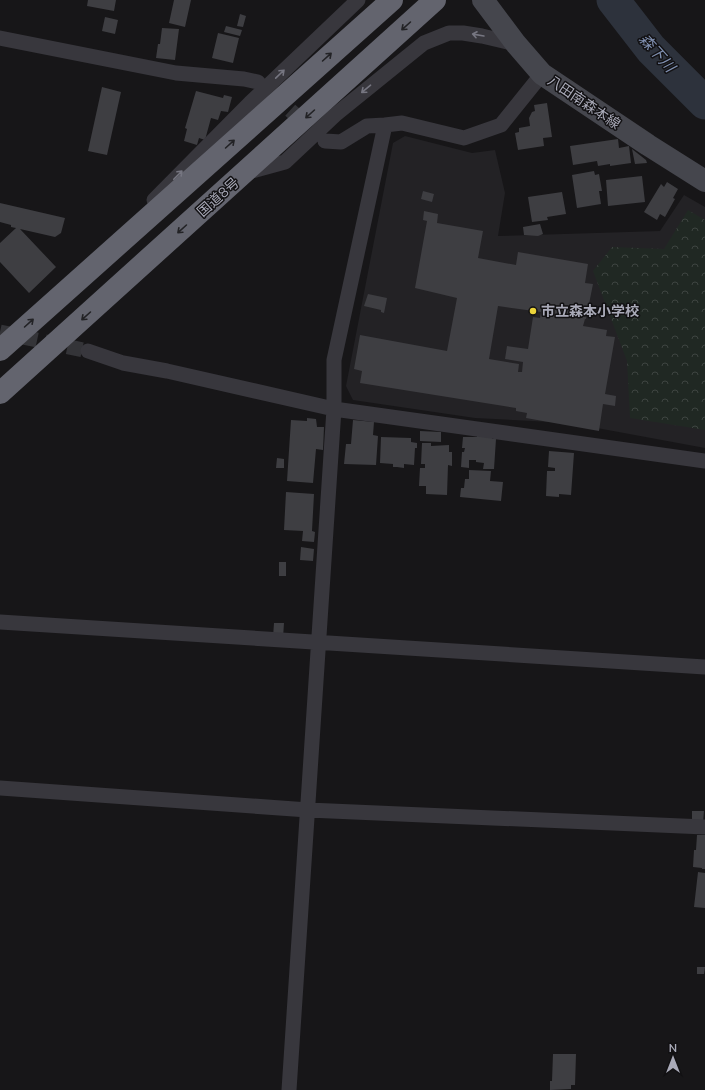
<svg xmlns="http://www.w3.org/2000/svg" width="705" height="1090" viewBox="0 0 705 1090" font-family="Mulish,'Noto Sans JP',sans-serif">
<defs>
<pattern id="park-crowns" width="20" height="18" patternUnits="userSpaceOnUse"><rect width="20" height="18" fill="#202823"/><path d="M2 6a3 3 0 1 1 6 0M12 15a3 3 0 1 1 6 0" fill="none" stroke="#3e4441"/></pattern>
</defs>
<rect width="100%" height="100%" fill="#171618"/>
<!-- built -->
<path fill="#232225" d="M405,136L472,153L495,150L505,193L498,236L660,231L684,195L705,207V448L570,423L475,418L353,400L346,386L393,143Z"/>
<!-- park -->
<path fill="url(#park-crowns)" d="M688,210L705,220V430L630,418L627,361L593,271L612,247L664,249Z"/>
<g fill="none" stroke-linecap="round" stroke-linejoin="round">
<!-- river -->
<path stroke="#2d323c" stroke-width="33" d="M613,0L651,49L705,103"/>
</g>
<!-- building -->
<path fill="#3e3e42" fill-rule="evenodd" d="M88,0H116L114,11L87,6Z
M174,0H191L185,27L169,23Z
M240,14L246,16L243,27L237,26Z
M105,17L118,20L115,34L102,31Z
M226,26L242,30L240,36L224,32Z
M162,28L179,29L175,60L156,58L158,44H160Z
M218,33L239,38L233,63L212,58Z
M102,87L121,92L107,155L88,151Z
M196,91L223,98L224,95L232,97L228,112L221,111L218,120L211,118L205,140L199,138L197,145L184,141L187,129L185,128Z
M547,103L552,137L543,138L544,146L518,150L515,133L519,132V128L530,126L529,118L532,112L535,111L534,105Z
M618,139L619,148L629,146L631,163L610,166V164L598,166L597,161L573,165L570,146Z
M632,149L646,160L647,163L635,164Z
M594,171L595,175L599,174L602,191H599L601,204L577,208L572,175Z
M642,176L645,202L608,206L606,180Z
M667,182L678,189L673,198L675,199L665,217L660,214L657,220L644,212L661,184L664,187Z
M423,191L434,194L432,202L421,199Z
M562,192L566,214L547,217L548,220L532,222L528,197Z
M0,203L65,218L61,233L55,237L20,229L56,267L29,293L0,262V243L16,228L11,227V225L0,222Z
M424,211L438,214L437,223L483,231L478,258L516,265L518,252L588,264L585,283L593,284L586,319H585L583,326L607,330L606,336L615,337L605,394L616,396L615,406L603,404L599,431L526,418L527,413L516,411V408L360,383L362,371L354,369L360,335L447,351L457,298L415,288L427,221L423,220ZM498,306L541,312L540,318L533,317L528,349L507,346L505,359L523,362L522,372H518L519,364L489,359Z
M540,224L543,234L538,236L524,235L523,227Z
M368,294L387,298L384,313L381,312V310L364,306Z
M307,418L316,419L317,427H324L323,450L316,449L313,483L287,481L291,420L307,421Z
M353,420L374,422L373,435L378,436L376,465L344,464L346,444H351Z
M420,431L441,432V442L420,441Z
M477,436H492V439H496L494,469H483L484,463L476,462V460H469V468L461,467L462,452H464L465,448H462L463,437H477Z
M381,437L411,438V442L417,443V448H415L414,465L404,464V468L397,467H393V464L380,463Z
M422,443H431V446L449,445V452H452V466L448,465L447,495L426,494V486H419L420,468H425V464H421Z
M549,451L574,453L571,495L559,494V497L546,496L547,471H555V468L548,467Z
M277,458L284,459V468H276Z
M469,470L491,471L490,481L503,482L501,501L460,497L461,488H464L465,479H469Z
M286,492L314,494L312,531L315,532L314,542L302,541L303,531L284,530Z
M301,547L314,549L313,561L300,560Z
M279,562H286V576H279Z
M274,623H284L283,638L273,637Z
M692,811H704L703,823L692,822Z
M697,835H705V869H702V868L693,867L694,850H696Z
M698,872L705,873V908L694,907Z
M697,967H705L704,974H697Z
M553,1054H576L575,1085H571V1089L550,1090V1081H552Z"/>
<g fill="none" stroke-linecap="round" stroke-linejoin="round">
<!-- street-tunnel -->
<path stroke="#343438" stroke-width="15" stroke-dasharray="15 8" stroke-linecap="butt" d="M273,95L308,126
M0,332L88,351"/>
<!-- street -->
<path stroke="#38373d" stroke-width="15" d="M0,38L176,73L244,79L258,82
M385,125L402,123L464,138L501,125L542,74
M248,172L285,162L335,115L424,43L449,33H463L482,36L516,44
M154,200L250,103L358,0
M88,351L123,363L167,371L334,409L705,461
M0,622L705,667
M0,788L308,810L705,827
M289,1090L334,409V360L385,125L367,126L341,142L325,141"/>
<!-- secondary -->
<path stroke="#45464d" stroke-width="22" d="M483,0L516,44L542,74L648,145L705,181"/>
<!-- highway -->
<path stroke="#63646e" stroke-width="22" d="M0,350L392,0
M0,393L435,0"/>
</g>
<!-- one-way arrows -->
<defs><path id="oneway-shaft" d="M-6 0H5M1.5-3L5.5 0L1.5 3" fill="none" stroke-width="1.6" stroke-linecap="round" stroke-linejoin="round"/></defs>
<g stroke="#222225">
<use href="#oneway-shaft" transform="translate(406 26) rotate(138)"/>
<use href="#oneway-shaft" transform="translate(327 57) rotate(-42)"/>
<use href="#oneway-shaft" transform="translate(310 114) rotate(138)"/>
<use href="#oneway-shaft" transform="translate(230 144) rotate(-42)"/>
<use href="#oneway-shaft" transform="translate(182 229) rotate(138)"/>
<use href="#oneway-shaft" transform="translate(86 316) rotate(138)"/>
<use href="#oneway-shaft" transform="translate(29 323) rotate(-42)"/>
</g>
<g stroke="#767681">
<use href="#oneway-shaft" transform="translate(478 35) rotate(-170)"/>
<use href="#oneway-shaft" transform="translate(280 74) rotate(-44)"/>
<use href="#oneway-shaft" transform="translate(366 89) rotate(140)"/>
<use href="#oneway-shaft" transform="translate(178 175) rotate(-45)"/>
</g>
<!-- markers -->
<circle fill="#ecd43a" stroke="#121113" stroke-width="1.5" cx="533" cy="311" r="4"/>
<g text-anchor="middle" stroke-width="3" stroke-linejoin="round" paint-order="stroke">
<!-- street labels -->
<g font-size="14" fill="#a9aab8" stroke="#121113">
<text transform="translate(584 102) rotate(34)" y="5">八田南森本線</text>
<text transform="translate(218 197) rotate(-42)" y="5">国道8号</text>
</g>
<!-- poi labels -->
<g font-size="14" font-weight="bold" fill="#a9aab8" stroke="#121113" text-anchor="start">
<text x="541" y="316">市立森本小学校</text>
</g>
<!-- water labels -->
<g font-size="15" font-style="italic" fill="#8191b2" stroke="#121113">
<text transform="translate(657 53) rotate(48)" y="5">森下川</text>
</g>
</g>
<!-- north arrow -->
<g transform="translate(673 1058)" stroke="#121113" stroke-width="3" paint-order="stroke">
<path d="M0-3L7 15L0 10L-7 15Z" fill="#a9aab8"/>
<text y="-6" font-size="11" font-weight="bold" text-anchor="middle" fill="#a9aab8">N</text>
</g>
</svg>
